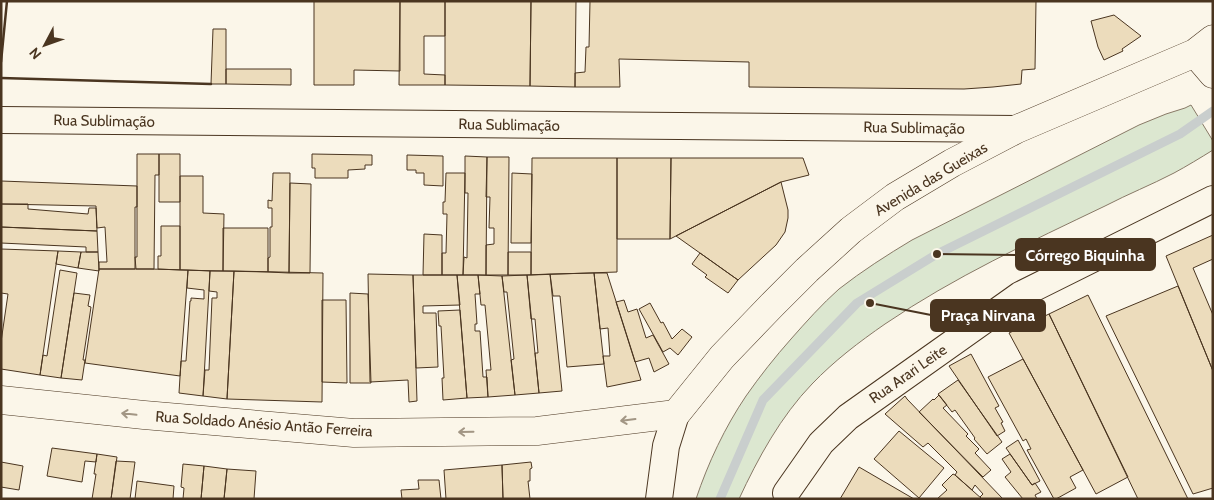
<svg xmlns="http://www.w3.org/2000/svg" width="1214" height="500" viewBox="0 0 1214 500" font-family="Cabin,sans-serif">
<rect width="100%" height="100%" fill="#fbf6e9"/>
<!-- green -->
<path fill="#dce7d0" stroke="#887966" d="M1191,105L1213,141V150C1200,158 1187,166 1174,173C1151,185 1128,194 1105,206C1030,242 954,277 885,324C859,342 834,361 812,384C781,416 758,458 739,499H696C708,463 725,427 746,396C760,376 775,357 791,339C806,322 822,304 839,289C862,271 887,255 912,240L1139,125L1166,114L1185,108Z"/>
<g fill="none" stroke-linecap="round" stroke-linejoin="round">
<!-- stream -->
<path stroke="#c9cecd" stroke-width="9" d="M720,499L763,400L857,303L937,254L1180,134L1213,111"/>
</g>
<!-- building -->
<path fill="#ecdcbc" stroke="#4a3520" d="M314,1H400V71L354,70V85H314Z
M400,1H445V36H424V74L445,75V85H399Z
M445,1H531L530,86L445,85Z
M531,1H576L575,87L530,86Z
M590,1H1036L1035,69L1022,70L1021,84L993,87L964,89L749,87V62L619,59L620,87H575V73L585,72L586,47H589Z
M1114,15L1141,36L1122,49L1123,51L1104,60L1098,47L1091,21Z
M213,29H226V84H211Z
M226,69H291V85L226,84Z
M137,154H159V175H155L154,269H136L135,257H137Z
M159,154H180V202H159Z
M312,154L372,155V165H365V169L348,170V178H315V168H312Z
M407,155L443,156V186L424,185V173H416V170H407Z
M465,156L487,157L486,275H463L464,257L467,258L468,193H465Z
M487,157H509L508,275H486V245L494,244V228H489L490,197H486Z
M532,158H617V272L531,275Z
M617,158H671L670,239H617Z
M671,158H803L809,175L781,182L670,239Z
M273,173H290L289,273L268,272V258L270,257V227H272V208H268V200L272,201Z
M446,173H465L463,275H442V253H446L447,214H443V202H445Z
M512,173L532,174L531,243H511Z
M180,176H203V213L224,214L223,271L180,270Z
M1,181L137,186V207H135V269H99V262H107L105,227L97,228L96,206L1,204Z
M781,182L788,210V218L785,232L776,245L738,280L676,236Z
M290,183L311,184L310,273H289Z
M1,204H28V209L88,214L89,208H96L97,231L1,227Z
M161,226H180V270L158,269V256H161Z
M1,227L97,231L98,252H86V247L1,243Z
M223,228H268V272L223,271Z
M424,234L442,235V275H423Z
M1213,235V259L1193,268L1213,315V371L1166,256Z
M1,249L58,251L40,375L1,369V342L8,294L1,293Z
M58,251L81,252L78,268L56,264Z
M81,252H98L99,271L78,268Z
M508,252H531V275H508Z
M700,253L738,280L728,293L705,277L707,275L692,264Z
M99,269H150L188,270L180,376L85,363Z
M60,270L77,273L61,378L40,375L43,355L47,356Z
M188,270L210,271L203,396L179,393L181,361H186L190,301H191V298L204,299V290L187,288Z
M210,271H234L227,399L203,396L205,370H209L212,298H217V292L209,291Z
M234,271L323,273L322,402L227,399Z
M594,273L604,364L567,367L560,296H553L550,274Z
M594,273H607L641,380L607,387L603,356H610L608,328L600,329Z
M368,274L413,275L417,401L409,402L408,380L370,382Z
M550,274L562,391L539,393L535,353H538L535,319H531L527,275Z
M413,275H457L460,305L423,306V313H436L438,367L416,368Z
M457,275H478L480,294H475L477,324H475V331H480L483,377H487L488,397L467,398Z
M478,275L502,276L515,395L488,397L486,370H491L485,305H481Z
M527,275L539,393L515,395L511,360L514,359L507,292H504L502,276Z
M1178,286L1213,371V488L1193,494L1106,316Z
M74,293L90,295L88,306L91,307L83,360H85L82,380L61,378Z
M350,293L368,294L371,383H350Z
M1088,295L1188,499H1138L1049,314Z
M322,300H346L347,383L322,382Z
M624,300L628,312L637,309L646,338L653,335L669,364L654,372L649,358L635,362L616,302Z
M650,303L661,323L663,322L672,339L682,329L692,337L678,355L670,348L663,352L639,309Z
M460,310L467,398L443,400L442,378H444L441,326H439L438,311Z
M1049,314L1128,477L1096,494L1009,333Z
M971,354L999,406L995,408L1003,422L1001,423L1005,431L997,436L949,366Z
M1023,359L1083,470L1070,477L1076,488L1056,499H1054L1027,450L1031,449L1026,439L1023,441L988,377Z
M958,380L1002,442L987,454L974,439L975,438L955,410L952,412L938,394Z
M939,395L947,405L943,408L968,434L966,436L979,449L975,453L991,470L983,477L919,412L933,399L934,400Z
M905,396L907,399L1003,499H982L980,497L983,494L975,485L972,490L955,475L957,472L928,443L923,447L885,414Z
M899,431L944,468L919,498L874,459Z
M1018,440L1040,481L1032,485L1006,448Z
M52,448L97,454L96,462L85,461L82,482L47,476Z
M97,454L117,457L111,499H92L96,474H94Z
M1010,454L1032,485L1035,483L1041,492L1035,495L1037,499H1023L1005,477L1011,472L1002,459Z
M116,461L135,462L130,499H111Z
M1,462L23,466L19,490L1,487Z
M531,462L532,468L530,469V481H528L530,499H503L502,465Z
M183,464L204,466L201,499H183L184,488L181,487Z
M502,465L503,499H446L444,470Z
M204,466L227,469L224,499H201Z
M859,467L914,499H840Z
M227,469L256,471L254,499H224Z
M953,474L955,475L982,499H937L947,490L942,485Z
M418,480H439L441,499H402L401,490L419,489Z
M137,481L174,486L173,499H135Z"/>
<g fill="none" stroke-linecap="round" stroke-linejoin="round">
<defs>
<path id="minor" d="M1,120L1017,129
M786,493L821,443L848,417L1020,295L1213,199
M659,499L666,446L676,414"/>
<path id="tertiary" d="M1195,53L1213,74
M1,400L144,415L354,433L537,431L676,414L722,357L772,305L807,270L851,230L895,197L952,163L1017,129L1195,53L1213,39"/>
</defs>
<!-- minor casing -->
<use href="#minor" stroke="#4a3520" stroke-width="28"/>
<!-- tertiary casing -->
<use href="#tertiary" stroke="#4a3520" stroke-width="29"/>
<!-- minor -->
<use href="#minor" stroke="#fbf6e9" stroke-width="26"/>
<!-- tertiary -->
<use href="#tertiary" stroke="#fbf6e9" stroke-width="28"/>
<!-- wall -->
<path stroke="#4a3520" stroke-width="2.5" d="M1,62L7,1
M1,78L211,84"/>
</g>
<!-- one-way arrows -->
<defs><path id="oneway-shaft" d="M-6 0H5M1.5-3L5.5 0L1.5 3" fill="none" stroke-width="1.6" stroke-linecap="round" stroke-linejoin="round" transform="scale(1.25)"/></defs>
<g stroke="#a29684">
<use href="#oneway-shaft" transform="translate(129 414) rotate(-174)"/>
<use href="#oneway-shaft" transform="translate(628 420) rotate(173)"/>
<use href="#oneway-shaft" transform="translate(466 432) rotate(179)"/>
</g>
<g text-anchor="middle" stroke-width="4" stroke-linejoin="round" paint-order="stroke">
<!-- street labels -->
<g font-size="15" fill="#4a3520" stroke="#fbf6e9">
<text transform="translate(104 121) rotate(1)" y="5">Rua Sublimação</text>
<text transform="translate(509 125) rotate(1)" y="5">Rua Sublimação</text>
<text transform="translate(914 128) rotate(1)" y="5">Rua Sublimação</text>
<text transform="translate(931 179) rotate(-31)" y="5">Avenida das Gueixas</text>
<text transform="translate(908 374) rotate(-35)" y="5">Rua Arari Leite</text>
<text transform="translate(264 424) rotate(4)" y="5">Rua Soldado Anésio Antão Ferreira</text>
</g>
</g>
<!-- callouts -->
<path fill="none" stroke="#4a3520" stroke-width="2" d="M937 254L1016 255M870 303L931 315"/>
<g fill="#4a3520" stroke="#fbf6e9" stroke-width="2">
<circle cx="937" cy="254" r="5"/>
<circle cx="870" cy="303" r="5"/>
</g>
<g fill="#4a3520" stroke="#4a3520" stroke-width="2">
<rect x="1016" y="239" width="139" height="31" rx="5"/>
<rect x="931" y="300" width="114" height="31" rx="5"/>
</g>
<g font-size="16" text-anchor="middle" font-weight="bold" fill="#fff">
<text x="1085" y="261">Córrego Biquinha</text>
<text x="988" y="321">Praça Nirvana</text>
</g>
<!-- border -->
<rect width="1214" height="500" fill="none" stroke="#4a3520" stroke-width="5"/>
<!-- north arrow -->
<g transform="translate(45 45) rotate(229)" stroke="#fbf6e9" stroke-width="4" paint-order="stroke">
<path d="M0-4L9 19L0 12L-9 19Z" fill="#4a3520"/>
<text y="-8" font-size="14" font-weight="bold" text-anchor="middle" fill="#4a3520">N</text>
</g>
</svg>
